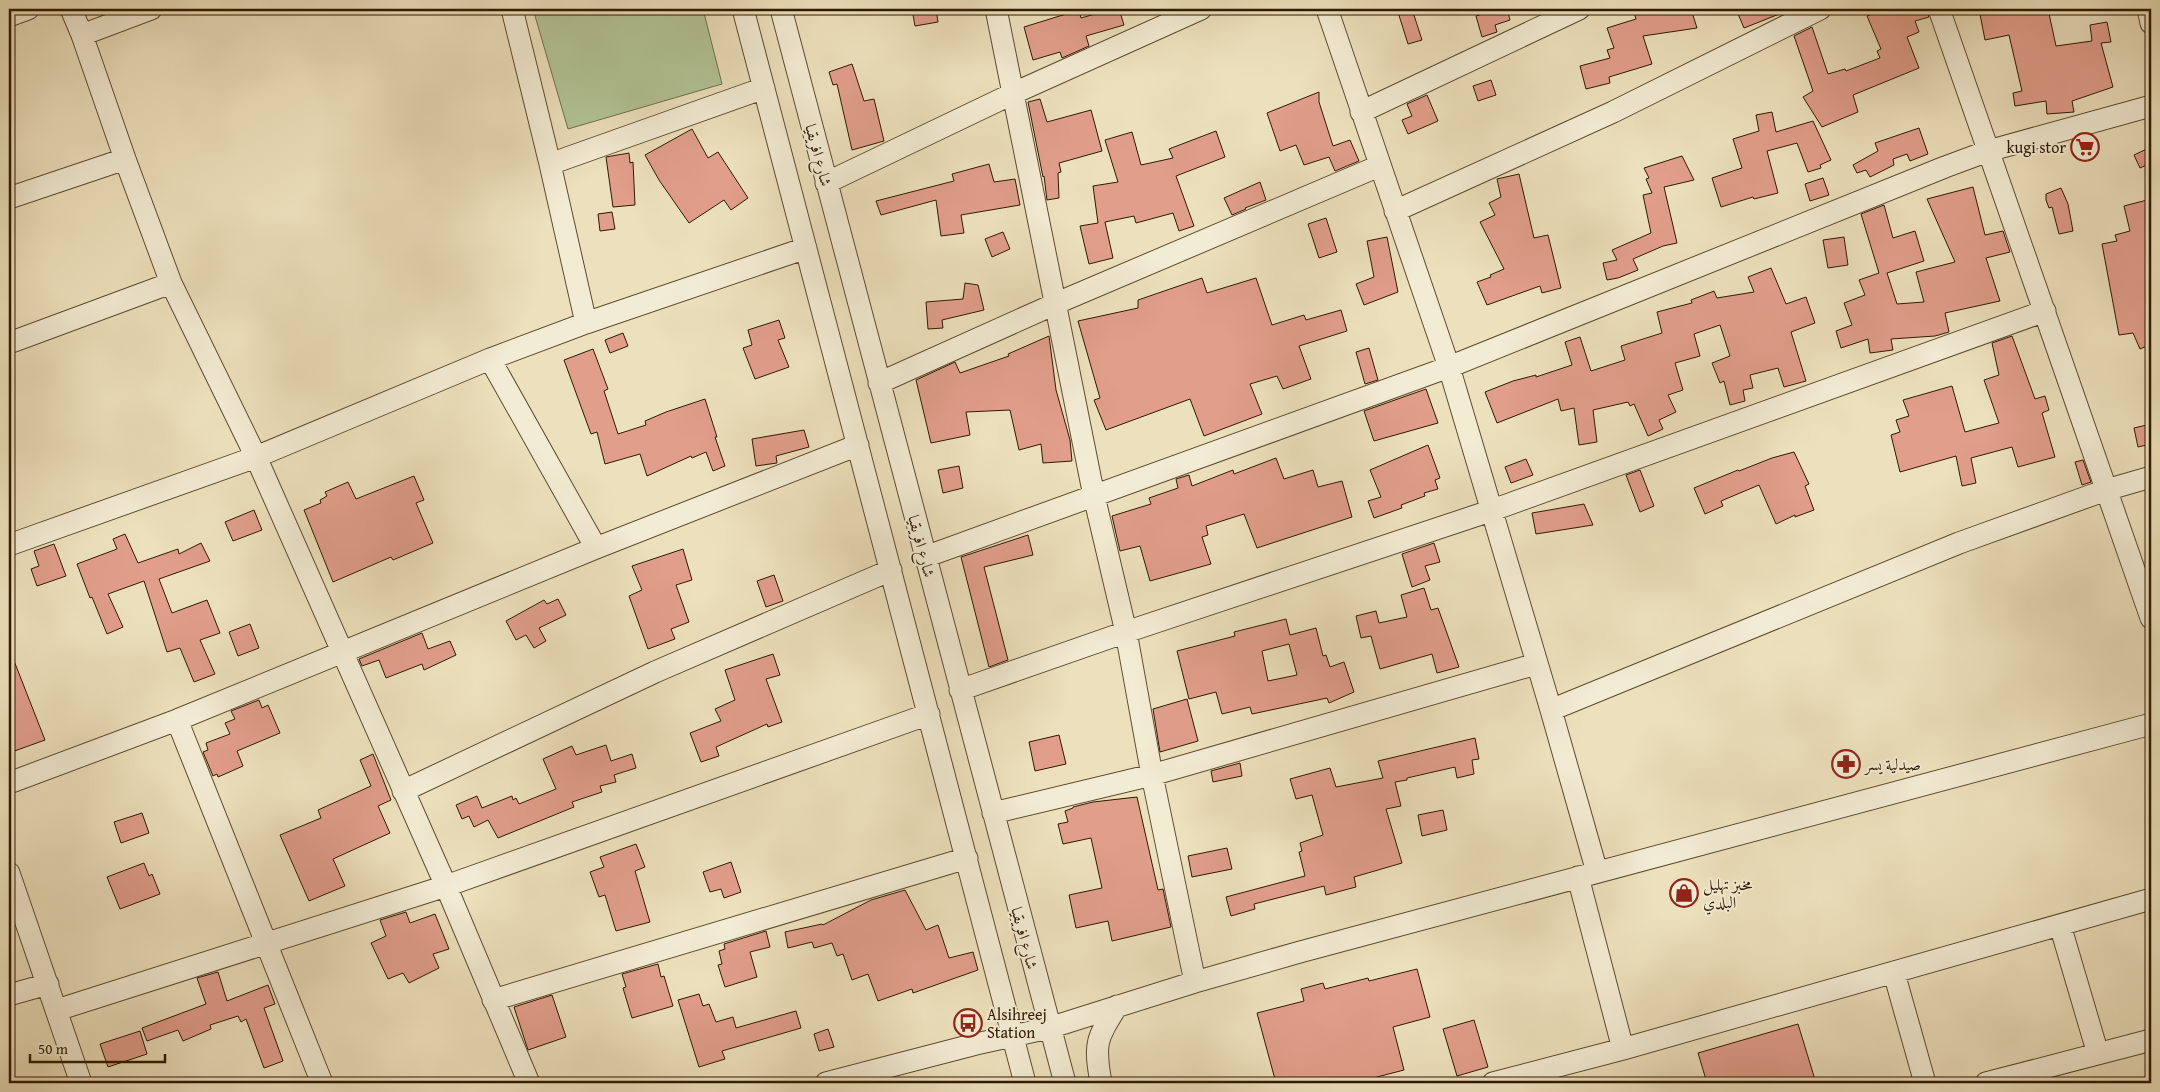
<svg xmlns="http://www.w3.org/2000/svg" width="2160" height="1092" viewBox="0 0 2160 1092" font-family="'Gentium Book Plus',Amiri,serif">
<rect width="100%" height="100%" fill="#ede1bd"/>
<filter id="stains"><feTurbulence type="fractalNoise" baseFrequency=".004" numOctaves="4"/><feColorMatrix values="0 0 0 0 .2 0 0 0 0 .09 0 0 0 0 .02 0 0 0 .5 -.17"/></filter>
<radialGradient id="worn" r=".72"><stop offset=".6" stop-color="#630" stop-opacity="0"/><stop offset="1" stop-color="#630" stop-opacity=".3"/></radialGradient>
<!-- green -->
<path fill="#b2c496" stroke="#706e4c" d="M533,9H703L722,84L568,129Z"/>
<!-- building -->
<path fill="#e19e8b" stroke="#2f1901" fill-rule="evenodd" d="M912,9H936L938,22L915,26Z
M1112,9H1119L1124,25L1086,36L1089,46L1062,58L1060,52L1033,60L1024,27L1079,10L1081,18Z
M1397,9H1412L1422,40L1408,44Z
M1487,9H1507L1510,20L1495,25L1497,32L1482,37L1476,16L1488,12Z
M1633,9H1691L1697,28L1643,36L1652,64L1609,77L1610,83L1586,89L1580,66L1610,58L1607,50L1614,48L1607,28L1636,19Z
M1736,9H1792L1744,28Z
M1884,9H1927L1929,17L1915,21L1919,32L1907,37L1919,68L1853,95L1858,112L1822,127L1803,97L1813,91L1794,36L1812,27L1828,74L1845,69L1846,71L1880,58L1877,51L1881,49L1867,16Z
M1979,9H2048L2056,46L2092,41L2090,25L2107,22L2111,42L2101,43L2113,87L2072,101L2074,112L2047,114L2046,101L2015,106L2013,93L2022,91L2009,35L1985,40Z
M852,64L864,101L874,99L884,141L852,150L837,84L833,85L829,72Z
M1491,80L1496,95L1478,101L1473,86Z
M1319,92V102L1333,146L1350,140L1359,161L1335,171L1329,157L1304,165L1296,145L1280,151L1267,113Z
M1427,95L1438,121L1408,134L1402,120L1412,116L1407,104Z
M1040,99L1047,122L1091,110L1102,151L1059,163L1061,172L1058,173L1059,198L1047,200L1044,176L1043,177L1028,102Z
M1772,112L1776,132L1813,121L1831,160L1820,165L1821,168L1808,172L1797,143L1767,151L1778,193L1754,199L1753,197L1721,207L1712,178L1742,168L1733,139L1759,131L1756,115Z
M1919,128L1928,154L1910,161L1907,154L1893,159L1894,165L1870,177L1866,170L1857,173L1853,165L1878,151L1875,143Z
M692,129L708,158L718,152L748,198L731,210L724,200L689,223L659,180L645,155Z
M1216,131L1225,157L1176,176L1194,226L1179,231L1173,213L1136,223L1134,216L1105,222L1113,258L1089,264L1080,226L1098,223L1093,186L1118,182L1105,140L1132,132L1141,165L1173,158L1169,149Z
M2151,147V163L2140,168L2134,155Z
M629,153L630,163L633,162L635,205L613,207L606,157Z
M1682,156L1694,180L1664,187L1677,243L1663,246L1633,259L1638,270L1618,278L1607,280L1603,263L1617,260L1612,250L1651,233L1643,195L1652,193L1646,179L1649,178L1644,168Z
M989,164L994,182L1015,179L1020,205L961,215L964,233L941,236L936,200L881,215L876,201L954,181L952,174Z
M1519,174L1534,238L1548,235L1561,288L1542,293L1540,286L1487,305L1477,282L1491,277L1490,275L1504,269L1480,222L1495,215L1489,203L1501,197L1497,179Z
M1823,178L1829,195L1810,201L1805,184Z
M1260,182L1266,200L1245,208L1246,209L1232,215L1224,198Z
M1973,187L1985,235L2003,231L2010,252L1986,258L2000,301L1945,313L1949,332L1935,336L1891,339L1893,350L1870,353L1868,339L1841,348L1836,331L1852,325L1844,303L1865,295L1859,280L1879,273L1861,214L1884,205L1893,238L1915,231L1924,261L1887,273L1897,304L1924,302L1916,272L1955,262L1927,199Z
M2061,188L2068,204L2073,231L2059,234L2052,207L2049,208L2046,200V194Z
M2151,199V344L2140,349L2133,333L2119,335L2102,244L2117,241L2115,235L2130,231L2124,206Z
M612,212L615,229L600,231L598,214Z
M1326,218L1337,252L1319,258L1308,224Z
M1003,232L1010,249L992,257L985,239Z
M1387,237L1398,292L1364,305L1356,284L1374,277L1367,241Z
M1844,237L1848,265L1828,268L1823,240Z
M1771,268L1786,304L1806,297L1815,323L1791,332L1806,381L1784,387L1778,368L1750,375L1753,388L1743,390L1745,401L1730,405L1724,381L1720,383L1712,363L1730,356L1720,325L1694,334L1700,356L1675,363L1683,390L1668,395L1676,412L1659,420L1663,429L1648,436L1634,404L1630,406L1628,402L1593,410L1597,442L1579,445L1574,408L1561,411L1558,399L1497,423L1485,392L1513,381L1536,375V377L1572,365L1565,342L1580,337L1591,371L1625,360L1621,346L1662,333L1657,312L1692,303L1691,300L1714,291L1717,298L1754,292L1748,277Z
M1202,278L1207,293L1256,278L1272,325L1304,315L1306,320L1341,310L1347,331L1299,346L1311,379L1283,389L1277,376L1250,384L1262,414L1204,436L1190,399L1106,430L1094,400L1100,398L1078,321L1138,308V300Z
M965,283L978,285L984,310L942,320L943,328L928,329L926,302L963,299Z
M779,320L785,338L778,340L789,367L755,379L743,348L752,345L748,330Z
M623,333L628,346L610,353L605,340Z
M1049,336L1056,390L1070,440L1072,461L1043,463L1041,444L1019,450L1010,410L966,412L970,435L931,443L916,380L955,362L960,373L1009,356L1008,354Z
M2012,336L2035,399L2045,396L2049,410L2042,413L2055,457L2018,467L2012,447L1971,458L1976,483L1962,486L1956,456L1900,472L1891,435L1900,432L1896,420L1909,416L1903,400L1952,386L1965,432L1999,423L1984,380L1999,375L1992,343Z
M1369,348L1378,380L1365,384L1356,352Z
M593,349L608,389L604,391L618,434L646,425L645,421L666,412L705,399L717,437H715L725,466L713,471L706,452L692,458L691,456L647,476L640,454L605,464L597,432L591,434L564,360Z
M1426,389L1438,423L1374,441L1364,411Z
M2151,424V444L2138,447L2134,428Z
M804,430L809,447L776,456L777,463L756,466L752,439Z
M1428,445L1440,478L1435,480L1438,489L1424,493L1425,496L1401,505L1402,508L1374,518L1368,501L1381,497L1370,470Z
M1794,452L1809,484L1805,486L1814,510L1795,517V515L1776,524L1759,485L1721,501L1723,506L1705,514L1694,488L1738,470L1739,471L1772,458Z
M1276,458L1284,479L1313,470L1318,487L1342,481L1352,517L1257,548L1244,514L1206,526L1208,535L1202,537L1211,564L1150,581L1140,546L1120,551L1112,516L1151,504L1149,498L1178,488L1176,479L1189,475L1192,486L1233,470L1234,474Z
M1526,459L1533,475L1511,483L1505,467Z
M2083,460L2091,482L2082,485L2075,462Z
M959,466L963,488L943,493L938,470Z
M1640,470L1654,506L1640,512L1626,475Z
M414,476L424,500L416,503L433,543L393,560L391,557L333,582L304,510L321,503L320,500L327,496L325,492L348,482L356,499Z
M1584,504L1593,525L1536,534L1532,513Z
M254,510L262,530L233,541L225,522Z
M125,534L138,563L178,549L179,554L201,543L210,561L159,579L172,613L207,600L220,633L200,640L215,674L194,682L180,648L167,652L144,581L108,594L123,627L107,634L92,597L90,598L77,564L117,549L113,539Z
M1028,535L1033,555L984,567L1008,660L989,667L961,557Z
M1434,543L1440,562L1425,566L1430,580L1412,587L1402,554Z
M54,544L66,576L37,586L31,569L39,566L34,551Z
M683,549L692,580L676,585L689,622L671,629L675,639L648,649L629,596L642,590L632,566Z
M774,575L783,601L766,607L757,581Z
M1424,588L1431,610L1438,608L1459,667L1437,673L1432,654L1380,669L1371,636L1361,638L1356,616L1376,611L1379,623L1407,617L1401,595Z
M558,599L566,615L539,628L546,641L534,648L526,635L516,640L506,621L544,600L547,604Z
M1286,619L1290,635L1316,628L1323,656L1326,655L1330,667L1344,662L1354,692L1329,703L1327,698L1252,714L1250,707L1222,714L1216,692L1189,699L1177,651L1235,636L1234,632ZM1289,644L1297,675L1268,681L1262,651Z
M250,624L259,648L238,656L229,632Z
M422,633L428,649L450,641L456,655L424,670L422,664L386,678L379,660L362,666L359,659Z
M9,648L45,740L9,753Z
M773,654L780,675L766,679L782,722L768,727L767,724L716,747L719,756L701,762L690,733L721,721L715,709L735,700L725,670Z
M1187,699L1198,741L1160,752L1153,709Z
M259,700L262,708L268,705L280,733L237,751L243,766L218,777L217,774L213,776L203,752L208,750L206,743L230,734L225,723L235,719L231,711Z
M1059,735L1066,764L1035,771L1029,742Z
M1475,738L1479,759L1472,760L1474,774L1457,778L1455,767L1407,778V780L1395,782L1401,806L1386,809L1402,863L1354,877L1356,887L1326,895L1324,886L1254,904L1255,909L1231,916L1226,897L1305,876L1299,852L1302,851L1300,843L1323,835L1312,795L1296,799L1290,779L1330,768L1336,787L1383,778L1378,761Z
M606,745L611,761L632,754L636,768L614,775L616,782L600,786L602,792L572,802L574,807L498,838L488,820L474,827L469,816L462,819L456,805L477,796L482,808L512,796L513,800L516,798L519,804L556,789L543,759L572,746L576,755Z
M373,754L391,800L378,806L390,833L333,859L345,886L309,901L280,835L321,818L318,810L371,786L360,760Z
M1240,763L1242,776L1213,782L1211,771Z
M1137,797L1158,890L1163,889L1171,927L1112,941L1108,921L1076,928L1069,895L1102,888L1091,838L1063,844L1058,824L1068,822L1065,811L1073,808V807L1093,802Z
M1443,810L1447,830L1422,836L1418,815Z
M142,813L149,833L121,843L114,822Z
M636,844L645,867L635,871L650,922L616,931L605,895L599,897L590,872L604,867L600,857Z
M1227,848L1232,869L1192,877L1188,856Z
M731,862L741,892L724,898L721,889L710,892L703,872Z
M144,863L149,876L152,874L160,894L120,909L107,877Z
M905,890L926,930L938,925L949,958L973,952L978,970L913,993L912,989L878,1001L868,974L852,980L843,954L837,956L832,943L814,948L812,942L788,948L785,932L822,924L823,925L871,900Z
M406,912L410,923L435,914L449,949L433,954L439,968L409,983L403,973L388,979L371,943L386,936L380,920Z
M766,931L770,947L750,952L757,977L725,987L718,965L722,964L719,951L725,949L724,944Z
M658,964L661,977L664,976L673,1006L632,1018L623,988L626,987L622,974Z
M1417,969L1430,1017L1393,1027L1404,1070L1354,1083H1276L1257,1013L1304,1001L1301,989L1323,983L1325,989L1368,978L1369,981Z
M218,972L227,1001L268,985L275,1004L264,1008L283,1061L264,1068L246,1019L241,1022L238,1016L210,1025L211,1029L183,1041L178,1030L147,1041L142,1028L206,1004L197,978Z
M699,994L703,1006L709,1004L716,1022L733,1017L736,1028L796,1011L801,1028L722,1051L725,1059L699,1067L678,1000Z
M552,995L566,1037L528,1050L514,1007Z
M1474,1020L1488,1067L1457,1076L1443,1029Z
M1798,1024L1816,1083H1707L1698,1053Z
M828,1029L834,1047L819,1051L814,1034Z
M140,1031L147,1054L108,1067L100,1044Z"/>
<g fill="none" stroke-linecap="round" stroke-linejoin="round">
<defs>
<path id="minor" d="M71,9L82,35L125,159L171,283L256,457L446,886L529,1083
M512,9L550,164
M743,9L1025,1083
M781,9L1065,1083
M996,9L1094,496L1126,632L1152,775L1195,982
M1327,9L1449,367L1551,710L1597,872
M1939,9L2151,618
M2148,9L2151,23
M9,16L28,9
M82,35L151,9
M1361,112L1579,9
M826,183L1012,94L1201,9
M9,198L125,159
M1395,211L1613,112L1820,9
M586,323L550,164L764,88
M9,343L171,283
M490,359L596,548
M879,383L1057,303L1379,166
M9,545L256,457L490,359L586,323L806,248
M925,557L1449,367L1945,167L1988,151L2151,106
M960,690L1126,632L1490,511L2045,311
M1551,710L1959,543L2106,490L2151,477
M177,720L322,1083
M9,783L177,720L596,548L858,445
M403,791L655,672L891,570
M993,813L1152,775L1536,664
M9,873L81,1083
M1578,877L1623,1049
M2060,925L2098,1054
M1894,973L1925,1083
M9,995L48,984
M493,1000L967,858
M57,1010L446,886L929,714
M826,1083L976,1044L1049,1028L1195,982L1300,952L2151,724
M1101,1083C1094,1043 1096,1040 1117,1006
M1493,1083L1623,1049L2151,899
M1986,1083L2151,1040"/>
</defs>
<!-- minor casing -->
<use href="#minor" stroke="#5e4b30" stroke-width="23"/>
<!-- minor -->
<use href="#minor" stroke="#f3ecd4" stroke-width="21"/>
</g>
<!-- icons -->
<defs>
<symbol id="supermarket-ring" viewBox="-11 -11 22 22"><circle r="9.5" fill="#f3ecd4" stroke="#8f2418" stroke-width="1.5"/><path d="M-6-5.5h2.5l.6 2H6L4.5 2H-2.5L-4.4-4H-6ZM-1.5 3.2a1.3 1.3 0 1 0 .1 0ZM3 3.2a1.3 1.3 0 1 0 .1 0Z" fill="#8f2418"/></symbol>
<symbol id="pharmacy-ring" viewBox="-11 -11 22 22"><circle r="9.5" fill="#f3ecd4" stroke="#8f2418" stroke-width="1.5"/><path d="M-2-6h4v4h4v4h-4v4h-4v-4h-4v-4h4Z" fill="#8f2418"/></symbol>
<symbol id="shop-ring" viewBox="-11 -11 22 22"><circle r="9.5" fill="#f3ecd4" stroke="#8f2418" stroke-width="1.5"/><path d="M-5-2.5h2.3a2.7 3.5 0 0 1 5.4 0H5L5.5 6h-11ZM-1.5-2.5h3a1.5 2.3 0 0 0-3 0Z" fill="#8f2418"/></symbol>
<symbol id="bus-ring" viewBox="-11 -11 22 22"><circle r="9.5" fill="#f3ecd4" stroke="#8f2418" stroke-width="1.5"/><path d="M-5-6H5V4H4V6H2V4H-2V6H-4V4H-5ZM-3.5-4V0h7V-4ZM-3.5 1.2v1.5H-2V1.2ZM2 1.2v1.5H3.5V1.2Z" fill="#8f2418"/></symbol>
</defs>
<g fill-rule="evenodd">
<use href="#supermarket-ring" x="2069" y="131" width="32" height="32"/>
<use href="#pharmacy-ring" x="1830" y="748" width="32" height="32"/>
<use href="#shop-ring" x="1668" y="877" width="32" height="32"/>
<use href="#bus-ring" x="952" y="1007" width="32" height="32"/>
</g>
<g text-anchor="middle" stroke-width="4" stroke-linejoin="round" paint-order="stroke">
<!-- poi labels -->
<g font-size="16" fill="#2f1901" stroke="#f3ecd4" text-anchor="start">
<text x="2066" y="153" text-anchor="end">kugi stor</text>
<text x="1865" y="770">صيدلية يسر</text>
<text x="1703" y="890">مخبز تهليل<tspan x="1703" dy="18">البلدي</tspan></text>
<text x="987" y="1020">Alsihreej<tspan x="987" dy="18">Station</tspan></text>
</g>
<!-- street labels -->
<g font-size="16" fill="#2f1901" stroke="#f3ecd4">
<text transform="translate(819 155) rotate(75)" y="6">شارع افريقيا</text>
<text transform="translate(922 546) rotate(75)" y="6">شارع افريقيا</text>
<text transform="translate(1025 938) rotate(75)" y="6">شارع افريقيا</text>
</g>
</g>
<!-- margin -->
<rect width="2160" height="1092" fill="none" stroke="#ede1bd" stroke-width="30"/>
<rect x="10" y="10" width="2140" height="1072" fill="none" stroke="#2f1901" stroke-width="2.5"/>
<rect x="15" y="15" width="2130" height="1062" fill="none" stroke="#2f1901"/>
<!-- scale -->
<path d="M30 1054v8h135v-8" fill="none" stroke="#2f1901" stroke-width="2.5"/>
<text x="38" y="1054" font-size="15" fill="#2f1901" stroke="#f3ecd4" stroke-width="4" paint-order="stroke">50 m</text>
<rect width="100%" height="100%" filter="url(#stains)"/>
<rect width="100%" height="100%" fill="url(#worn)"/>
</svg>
